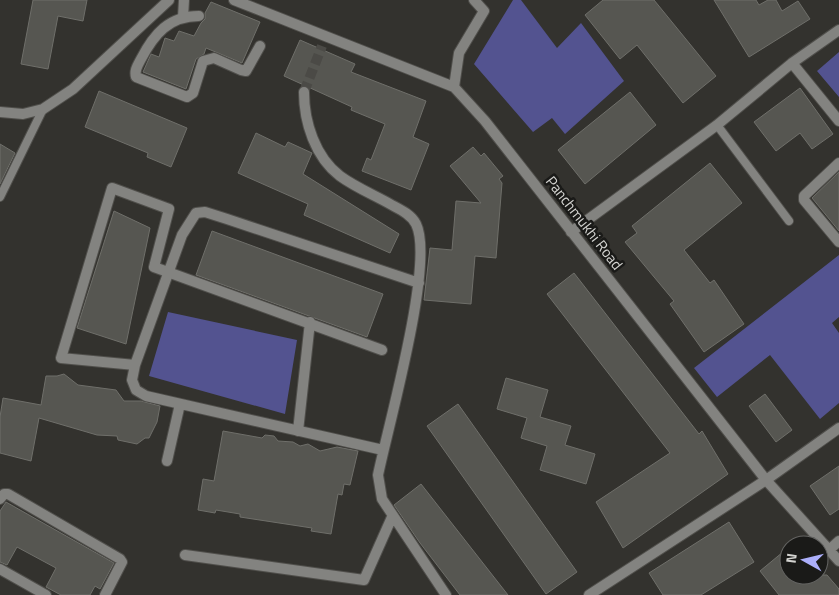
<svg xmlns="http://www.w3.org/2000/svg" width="839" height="595" viewBox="0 0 839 595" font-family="'Titillium Web',sans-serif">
<rect width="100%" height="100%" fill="#33322e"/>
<!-- green -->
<path fill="#535390" d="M513,0H521L557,48L581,23L624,81L565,134L552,118L533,132L474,64Z
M839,52V97L817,71Z
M839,255V317L832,323L839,333V403L820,419L770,355L717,397L694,368Z
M168,312L297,340L285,414L149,376Z"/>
<!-- building -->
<path fill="#565651" stroke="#6f6f6a" d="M33,0H87L83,21L58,16L48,69L21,64Z
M603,0H654L716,76L683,103L637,45L620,59L585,15Z
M714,0H756L759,5L768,0H776L782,11L798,1L810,19L749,57Z
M211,2L260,22L242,63L206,48L204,54L196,59L186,89L143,72L151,54L159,57L165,38L174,41L179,31L194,36L201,23L205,19V13Z
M300,40L355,64L351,72L426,101L413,137L429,144L411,190L362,171L367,158L371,160L385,124L351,110L352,107L284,76Z
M800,88L833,134L812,149L800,133L776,151L754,122Z
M99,91L187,128L171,167L147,157L148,153L85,127Z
M630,92L656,125L585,184L558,150Z
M256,133L285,147L288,142L312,153L303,174L399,234L390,253L304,215L308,204L238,173Z
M0,144L15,153L0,184Z
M473,147L481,156L484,153L503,176L499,179L502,183L496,258L475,256L471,304L424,300L430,248L452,250L456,201L481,203L450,166Z
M710,163L742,203L684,250L710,283L714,280L744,324L704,352L670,304L674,301L625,242L637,233L632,226Z
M839,172V231L812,198Z
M114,211L150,228L126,344L77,328Z
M212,231L383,294L367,337L196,275Z
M574,273L699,434L702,431L728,474L623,548L596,502L670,453L547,294Z
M64,374L78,385L116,390L124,401H141L160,406L157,422L149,438H145L137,444L118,440L117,436L97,435L39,418L31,461L0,453V417L3,398L41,405L46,376H57Z
M506,378L548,390L540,417L571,426L565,445L595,454L586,484L540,470L547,446L521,438L527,418L497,409Z
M765,394L792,430L776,442L749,406Z
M458,404L577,572L546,594L427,426Z
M223,431L262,438L265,435L274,436L278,441L293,442L300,446L308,444L320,451L337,447L358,451L350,485L344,484L342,495L338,494L331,534L311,531L312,528L240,517V514L216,510L215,513L198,510L203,479L214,481Z
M839,466V509L830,515L810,486Z
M421,484L508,595H460L420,543L394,505Z
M6,502L114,563L100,589L95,586L90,595H61L46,587L56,568L17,547L7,565L0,562V511Z
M729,522L754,562L701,595H663L649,573Z
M789,547V575H827L839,589V595H779L760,571Z"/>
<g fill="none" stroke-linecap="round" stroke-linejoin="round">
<!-- minor-tunnel -->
<path stroke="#4b4a46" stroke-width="10" stroke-dasharray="10 5" stroke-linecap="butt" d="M304,92L322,46"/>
<defs>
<path id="service" d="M717,125L789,221
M0,197L43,109"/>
<path id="minor" d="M234,0L454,87L485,121L766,480L839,561
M199,16C169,16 154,34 141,59C138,65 134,70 136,77L187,97L193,93L203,61L214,58L241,70L246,71L260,46
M183,17L184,0
M792,63L839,121
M454,87L459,53L484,11L474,0
M304,92C304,122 315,157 340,176C355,187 374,195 390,204C399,209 411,214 416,224C435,262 388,426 378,475L382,499L446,595
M0,112L23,114L43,109L73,89L169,0
M839,163L804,196V200L839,242
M571,232L717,125L792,63L839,30
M135,365L61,358L112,188L169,209L154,267L382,350
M298,431L310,322
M383,450L146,396L136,390L132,380L135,365L182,235L196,213L205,212L227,219L419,283
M167,461L180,404
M0,499L4,494H8L120,559L122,562L105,595
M829,550L839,541
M185,555L364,580L392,517
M0,569L46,595"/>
<path id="tertiary" d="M589,595L766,480L839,428"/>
</defs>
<!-- service casing -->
<use href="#service" stroke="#504f4b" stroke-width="10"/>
<!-- minor casing -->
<use href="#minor" stroke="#504f4b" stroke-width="12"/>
<!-- tertiary casing -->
<use href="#tertiary" stroke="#504f4b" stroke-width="12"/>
<!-- service -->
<use href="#service" stroke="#838380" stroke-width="8"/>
<!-- minor -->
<use href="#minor" stroke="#838380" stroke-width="10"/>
<!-- tertiary -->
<use href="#tertiary" stroke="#838380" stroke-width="10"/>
</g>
<g text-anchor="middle" stroke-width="5" stroke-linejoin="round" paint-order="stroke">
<!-- street labels -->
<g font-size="15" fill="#d4d4d1" stroke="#1a1a18">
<text transform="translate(584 223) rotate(52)" y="5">Panchmukhi Road</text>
</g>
</g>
<!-- north arrow -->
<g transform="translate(804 560) rotate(278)"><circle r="24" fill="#1a1a18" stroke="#646462"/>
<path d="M0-4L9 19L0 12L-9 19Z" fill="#acaffb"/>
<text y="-8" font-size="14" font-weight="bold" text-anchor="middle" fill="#d4d4d1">N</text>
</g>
</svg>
